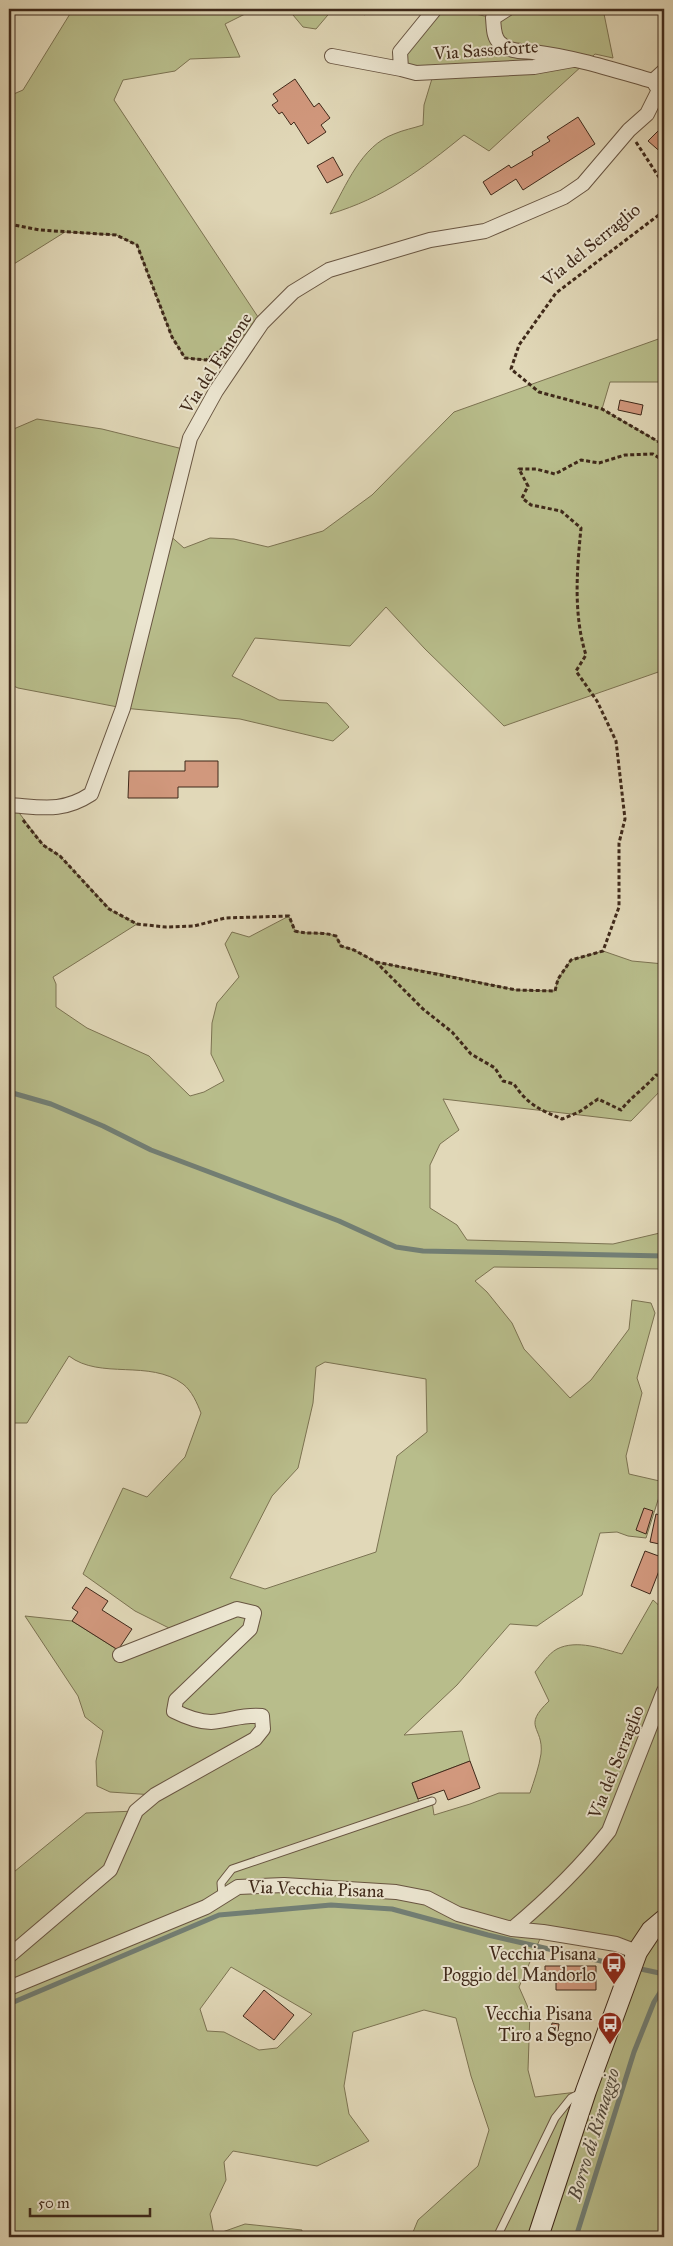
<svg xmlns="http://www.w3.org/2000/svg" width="673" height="2246" viewBox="0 0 673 2246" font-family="'IM FELL Great Primer',serif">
<rect width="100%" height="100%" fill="#e1d8b8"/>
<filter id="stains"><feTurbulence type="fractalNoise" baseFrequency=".004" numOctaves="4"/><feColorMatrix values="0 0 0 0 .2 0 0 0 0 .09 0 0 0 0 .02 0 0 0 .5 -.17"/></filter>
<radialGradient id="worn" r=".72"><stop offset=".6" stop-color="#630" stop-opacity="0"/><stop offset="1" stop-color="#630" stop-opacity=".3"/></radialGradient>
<!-- green -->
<path fill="#b8bd8b" stroke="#7c7352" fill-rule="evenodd" d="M73,9H255L225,24L240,57L190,59L175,71L123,80L114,100L262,323L206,360L185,358L172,337L137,245L116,235L65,232L9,267V96L23,90Z
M288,9H333L316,29L303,27Z
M435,9H454L493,18L507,9H603L613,58L595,54L489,151L464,135C421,170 384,198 330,214C346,186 361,146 394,134C403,130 414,128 423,125L424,105L434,72L401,69L400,52Z
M664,337V382H610L602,409L664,445V670L504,726L425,649L386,607L350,646L255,638L232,676L279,700L327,703L349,727L333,741L240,719L123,708L18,688L9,684V431L37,419L102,429L187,450L167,533L184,548L210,538L234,539L268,547L323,531L372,495L454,412Z
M9,805L14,806L43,845L60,856L112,911L137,924L53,977L56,984V1007L87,1028L149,1056L190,1096L204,1092L224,1081L211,1054L212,1023L217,1003L239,977L225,944L232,932L249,937L289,916L295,931C310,935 320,931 336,936L341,946L354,950L376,962L406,968L437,973L516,990L555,991L558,979L571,960L603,951L632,961L664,964V1087L631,1121L443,1099L459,1130L440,1144L430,1165V1208L457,1225L467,1240L613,1244L664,1232V1269L494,1267L475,1281L487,1292L512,1323L524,1349L570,1398L591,1380L629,1329L632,1300L651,1303L655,1313L637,1378L642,1393L626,1456L629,1474L664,1482V1491L658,1500L646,1538L628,1536L617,1532L600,1533L582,1595L537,1626L510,1624L457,1685L404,1735L462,1731L470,1761L412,1783L420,1805L432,1801L434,1815L470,1804L499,1793H530C534,1781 539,1767 541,1754C544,1726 521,1728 549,1701L535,1672C541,1665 548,1654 557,1649C577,1639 603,1649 622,1654L653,1600L664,1610V2237H411L418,2220L478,2166L489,2130L471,2076L456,2018L424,2010L353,2032L344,2086L349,2114L369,2141L317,2166L233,2151L224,2162L226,2180L210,2214L214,2235L245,2224L302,2230L301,2237H9V1876L86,1813L136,1811L154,1795L110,1792L97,1786L96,1761L103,1731L85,1717L78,1696L25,1616L72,1621L118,1650L177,1632L135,1611L83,1574L123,1488L147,1497L185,1457L201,1413C197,1403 192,1391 183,1384C150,1359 100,1380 69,1356L27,1423H9ZM325,1362L426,1379L427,1432L397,1456L376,1552L265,1589L230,1578L272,1496L298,1468L313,1403L316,1367ZM543,1932L637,1952L586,2091L535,2097L528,2070L530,2012L519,1987ZM231,1967L312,2014L277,2048L259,2050L224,2032L207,2031L200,2009Z"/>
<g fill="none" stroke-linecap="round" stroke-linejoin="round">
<!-- stream -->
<path stroke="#727f75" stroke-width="5" d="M9,1092L51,1104L103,1126L151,1150L339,1221L396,1247L423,1251L664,1256
M636,1968L664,1974
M9,2004L219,1915L331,1905L392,1909L488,1935L627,1967
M576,2237L634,2052L654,2002L664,1986"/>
</g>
<!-- building -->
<path fill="#d1987d" stroke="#3f291a" d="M359,9H372L364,15Z
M295,79L314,107L319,103L330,118L321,125L326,132L308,144L294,122L291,125L282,112L279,114L272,105L278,101L273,94Z
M578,117L595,144L523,190L516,179L491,195L483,182L509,165L511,168L533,155L532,152L550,141L547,137Z
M664,125V155L648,141Z
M333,157L343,175L327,183L317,166Z
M620,400L643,405L641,415L618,410Z
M185,761H218V787H178V798H128L129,771H185Z
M644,1508L653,1511L646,1534L636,1530Z
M656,1514L664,1516V1545L650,1542Z
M645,1551L664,1558L650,1594L631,1586Z
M86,1587L108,1601L102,1610L132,1629L118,1650L72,1621L78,1612L72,1608Z
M9,1599L12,1600L10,1612H9Z
M470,1761L480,1788L448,1800L444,1790L418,1799L412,1783Z
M545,1966H596V1990H556V1981H545Z
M264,1990L294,2015L274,2040L243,2016Z
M552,2023L559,2024L558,2031L551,2030Z"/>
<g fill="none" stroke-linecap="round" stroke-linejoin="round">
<defs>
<path id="service" d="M222,1896L221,1883L232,1869L432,1801
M497,2237L555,2118L571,2098L581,2093"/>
<path id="minor" d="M435,9L400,52L401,69L416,73L534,67L573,60
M507,9L493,18C494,27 493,37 500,43C509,52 522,51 533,52C574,57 614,70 653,81
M332,56L401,69
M9,805C41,807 62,813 91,794L123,708L190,438L216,391L262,323L293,292L329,270L430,240L485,231L564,197L583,184L629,130L647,114L659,90L653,81L664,71
M512,1929C548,1899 580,1868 609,1831L664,1691
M9,1956L110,1870L136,1811L155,1795L255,1739L263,1729L262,1716C241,1714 230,1721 211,1722C199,1722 184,1716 174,1711L176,1700L250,1629L254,1613L237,1609L120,1655
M9,1988L206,1907L238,1887L284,1885L396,1892L427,1898L458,1914L512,1929L543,1932L616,1944L637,1952"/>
<path id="secondary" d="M538,2237L586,2091L637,1952L651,1931L664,1920"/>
</defs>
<!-- service casing -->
<use href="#service" stroke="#685542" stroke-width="9"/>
<!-- minor casing -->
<use href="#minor" stroke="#685542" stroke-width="16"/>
<!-- secondary casing -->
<use href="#secondary" stroke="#3f291a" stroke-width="22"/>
<!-- path -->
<path stroke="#3f291a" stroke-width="3" stroke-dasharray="4 2.5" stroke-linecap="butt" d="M636,142L664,185
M664,211L556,293L519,345L511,369L539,392L602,409L664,445
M9,224L40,230L116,235L137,245L172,337L185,358L206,360L228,345
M23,820L43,845L60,856L109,909L137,924L166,927L194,926L225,918L289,916L295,931C310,935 320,931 336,936L341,946L354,950L376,962L423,1009L452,1032L471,1054L495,1068L503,1081L514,1084C527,1104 540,1110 562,1119L579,1112L598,1099L621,1110C631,1097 645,1088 656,1075L664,1076
M376,962L516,990L555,991L558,979L571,960L603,951L619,907V843L625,819L616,741L597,701L576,671L586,655C573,614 577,569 581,528L561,511L531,505L522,498L528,486L519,469H536L555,474L581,460L599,463L625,455L653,454L664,461"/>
<!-- service -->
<use href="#service" stroke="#ece6d1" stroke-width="7"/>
<!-- minor -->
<use href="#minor" stroke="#ece6d1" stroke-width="14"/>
<!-- secondary -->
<use href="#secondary" stroke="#ece6d1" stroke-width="20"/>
</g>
<!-- icons -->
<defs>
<symbol id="bus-pin" viewBox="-11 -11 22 30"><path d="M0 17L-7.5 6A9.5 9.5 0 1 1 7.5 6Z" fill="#8f2418" stroke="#ece6d1"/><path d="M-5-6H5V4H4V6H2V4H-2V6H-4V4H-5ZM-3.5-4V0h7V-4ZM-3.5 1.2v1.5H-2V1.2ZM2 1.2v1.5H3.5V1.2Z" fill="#fff"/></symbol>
</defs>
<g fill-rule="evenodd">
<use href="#bus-pin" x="600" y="1950" width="28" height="38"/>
<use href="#bus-pin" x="596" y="2010" width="28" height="38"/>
</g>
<g text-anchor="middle" stroke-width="4" stroke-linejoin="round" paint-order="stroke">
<!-- street labels -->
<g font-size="18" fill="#3f291a" stroke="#ece6d1">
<text transform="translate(486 50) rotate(-4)" y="6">Via Sassoforte</text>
<text transform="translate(591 245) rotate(-39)" y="6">Via del Serraglio</text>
<text transform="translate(216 363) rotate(-57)" y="6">Via del Fantone</text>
<text transform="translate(616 1762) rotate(-68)" y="6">Via del Serraglio</text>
<text transform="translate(316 1889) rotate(2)" y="6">Via Vecchia Pisana</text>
</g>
<!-- poi labels -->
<g font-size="18" fill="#3f291a" stroke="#ece6d1" text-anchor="end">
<text x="596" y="1960">Vecchia Pisana<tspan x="596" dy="21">Poggio del Mandorlo</tspan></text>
<text x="592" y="2020">Vecchia Pisana<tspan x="592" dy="21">Tiro a Segno</tspan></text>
</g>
<!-- water labels -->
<g font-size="19" font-style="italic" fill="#544d40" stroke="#ece6d1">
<text transform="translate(593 2134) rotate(-73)" y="7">Borro di Rimaggio</text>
</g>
</g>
<!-- margin -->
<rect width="673" height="2246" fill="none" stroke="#e1d8b8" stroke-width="30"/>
<rect x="10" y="10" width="653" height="2226" fill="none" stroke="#3f291a" stroke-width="2.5"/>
<rect x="15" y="15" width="643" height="2216" fill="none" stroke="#3f291a"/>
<!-- scale -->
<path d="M30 2208v8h120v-8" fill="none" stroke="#3f291a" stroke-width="2.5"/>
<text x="38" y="2208" font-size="15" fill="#3f291a" stroke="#ece6d1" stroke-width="4" paint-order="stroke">50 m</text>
<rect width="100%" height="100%" filter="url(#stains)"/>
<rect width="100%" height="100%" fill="url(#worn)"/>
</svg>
